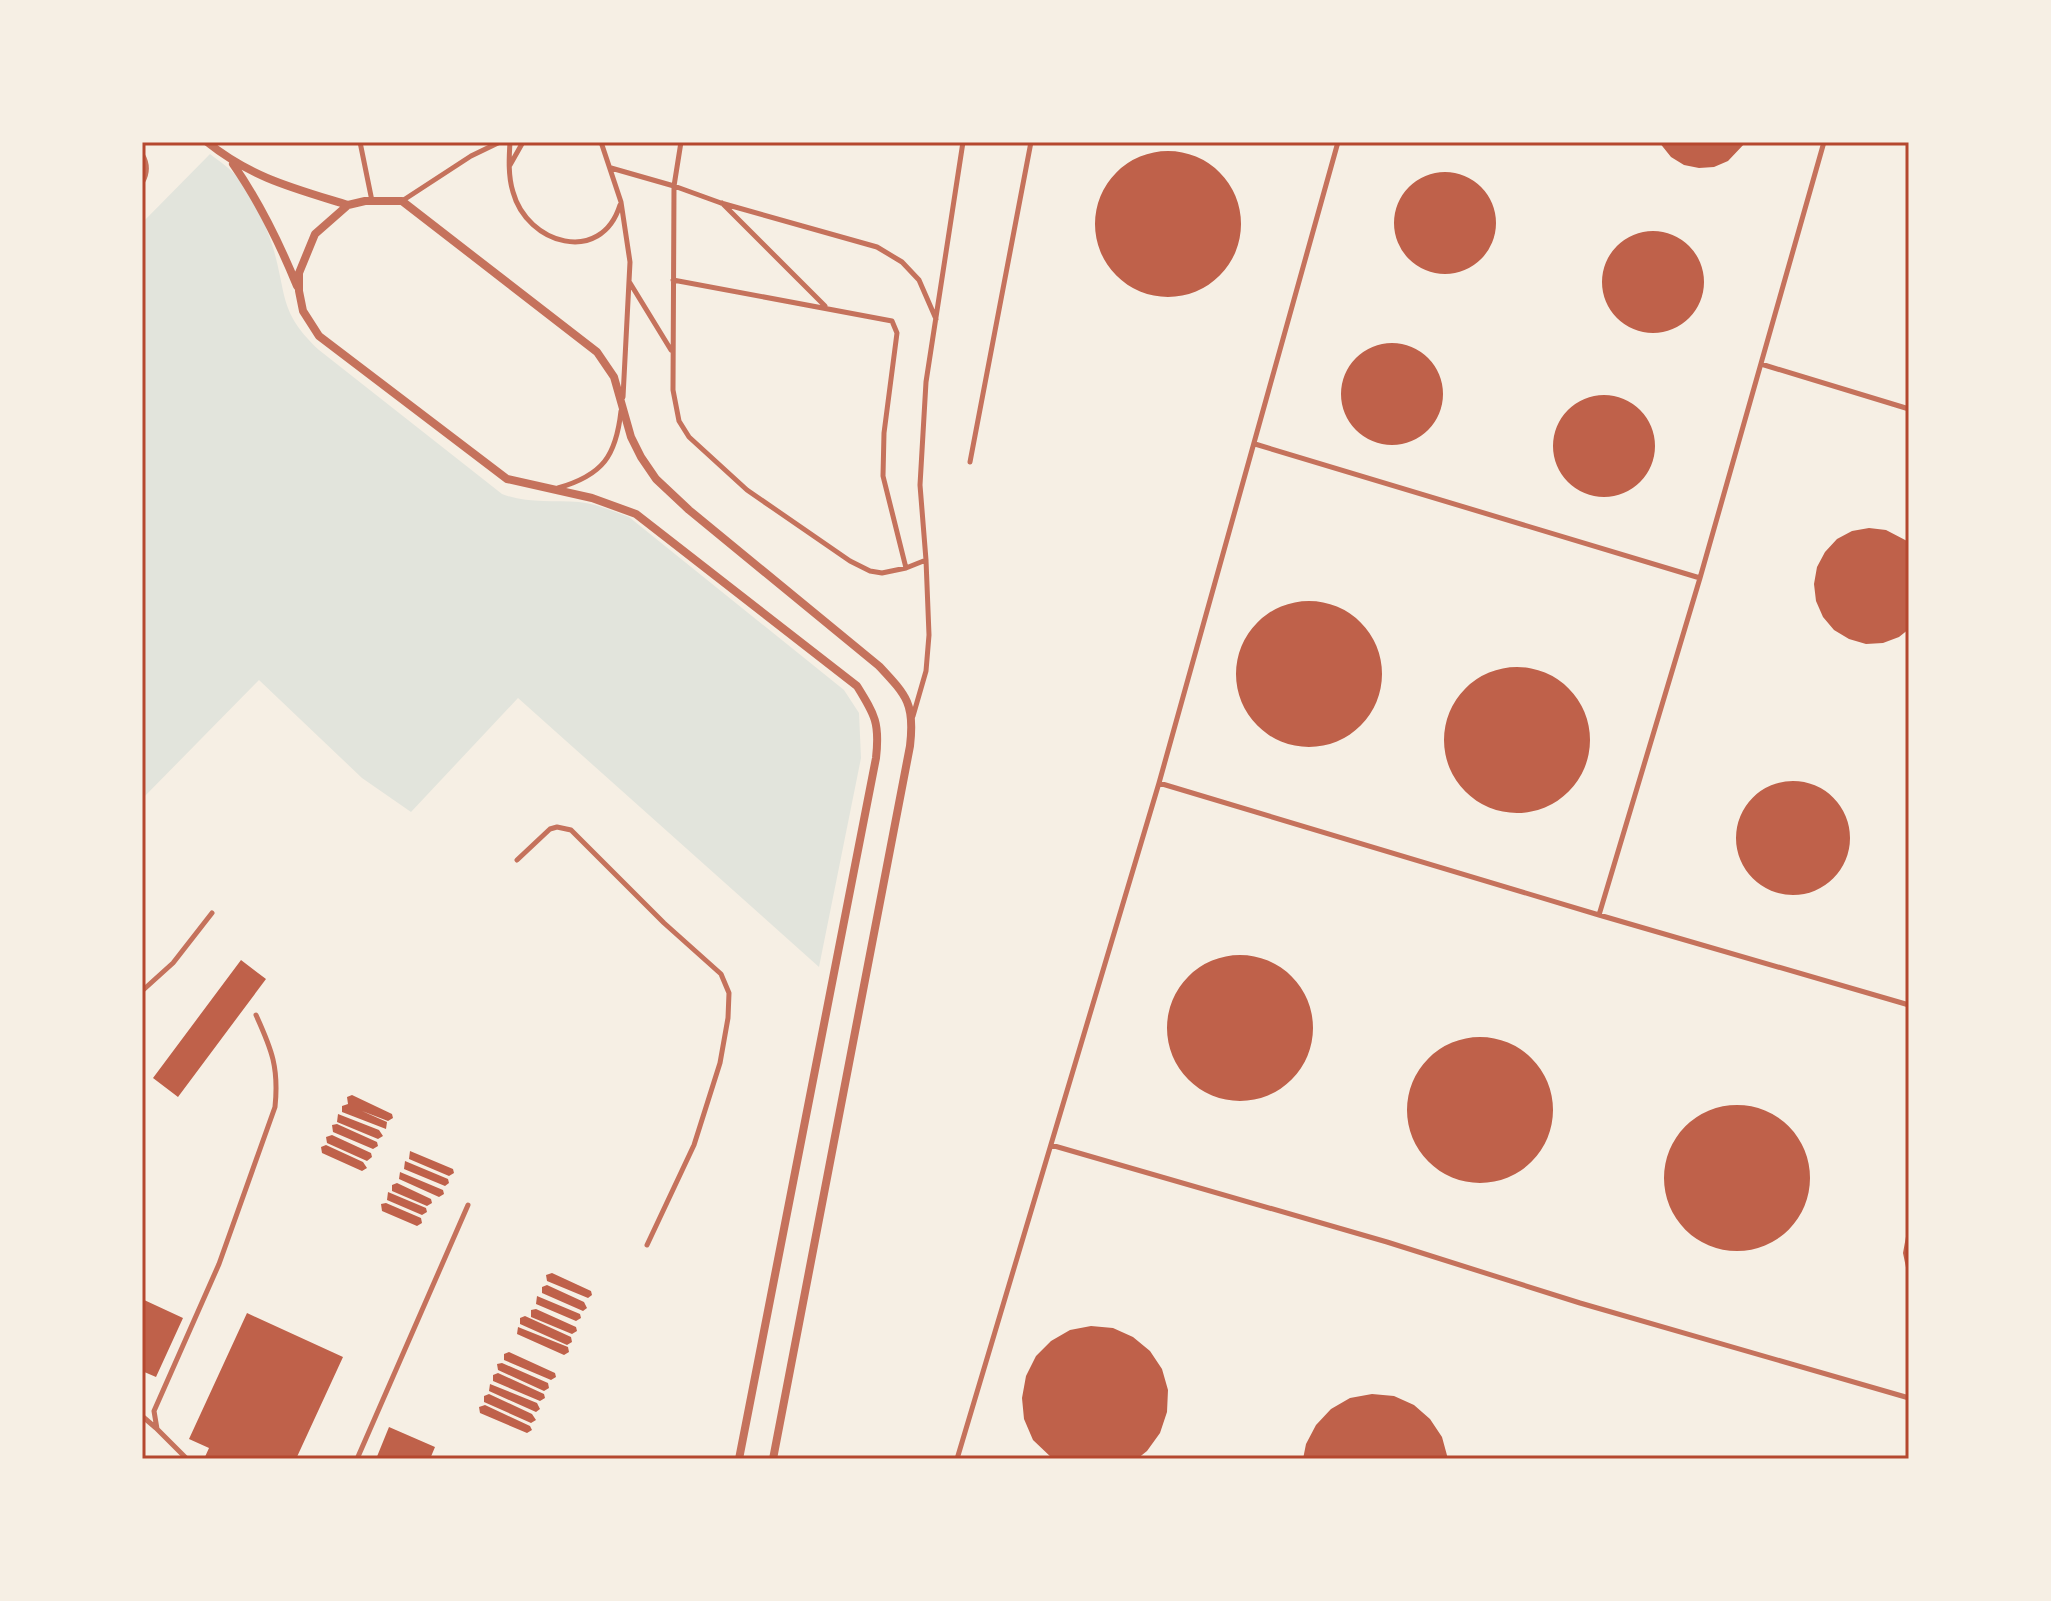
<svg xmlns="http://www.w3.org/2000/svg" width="2051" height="1601" viewBox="0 0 2051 1601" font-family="Bitter,serif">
<rect width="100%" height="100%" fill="#f6efe4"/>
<!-- green -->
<path fill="#e2e4dc" d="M210,154C219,161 231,169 238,178C254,197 267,227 274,251C287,298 280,313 319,350L502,494C528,504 552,500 579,502C597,504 613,511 629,517L844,690L859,713L861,758L819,967L518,698L411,812L362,778L259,680L142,799V223Z"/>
<!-- building -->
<path fill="#bf614a" d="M1659,142H1746L1728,161L1714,167L1699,168L1684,165L1671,157Z
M1095 224a73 73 0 1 1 146 0a73 73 0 1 1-146 0Z
M1394 223a51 51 0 1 1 102 0a51 51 0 1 1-102 0Z
M1602 282a51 51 0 1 1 102 0a51 51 0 1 1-102 0Z
M1341 394a51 51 0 1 1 102 0a51 51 0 1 1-102 0Z
M1553 446a51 51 0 1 1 102 0a51 51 0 1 1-102 0Z
M1869,528L1886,530L1909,542V629L1899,637L1883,643L1866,644L1849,639L1834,630L1823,617L1816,601L1814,584L1817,567L1825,552L1837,539L1852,531Z
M1236 674a73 73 0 1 1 146 0a73 73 0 1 1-146 0Z
M1444 740a73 73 0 1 1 146 0a73 73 0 1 1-146 0Z
M1736 838a57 57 0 1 1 114 0a57 57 0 1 1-114 0Z
M1167 1028a73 73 0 1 1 146 0a73 73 0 1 1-146 0Z
M241,960L266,979L178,1097L153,1078Z
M1407 1110a73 73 0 1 1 146 0a73 73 0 1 1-146 0Z
M352,1095L392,1114L393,1118L388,1121L362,1111L387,1122L386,1129L342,1112V1106L348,1104L347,1097Z
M1664 1178a73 73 0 1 1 146 0a73 73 0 1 1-146 0Z
M338,1114L379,1130L383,1136L378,1139L337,1122Z
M337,1124L377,1142L378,1146L373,1149L333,1132L332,1125Z
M332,1135L371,1153L372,1157L367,1161L327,1143L326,1137Z
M326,1145L363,1162L367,1168L362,1171L322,1153L321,1147Z
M410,1151L453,1169L454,1173L449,1176L409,1159Z
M405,1161L448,1179L449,1183L445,1186L404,1169Z
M400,1172L443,1190L444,1194L439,1197L399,1179Z
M397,1183L431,1199L432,1203L427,1206L392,1191V1185Z
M388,1192L426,1208L427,1212L422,1215L387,1200Z
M386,1203L421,1218L422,1223L417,1226L382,1211L381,1204Z
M1907,1231H1909V1282L1903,1253Z
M552,1273L591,1291L592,1295L588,1298L547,1281L546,1275Z
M547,1285L584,1302L587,1308L583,1311L542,1293V1287Z
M537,1296L580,1314L581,1318L576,1321L536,1304Z
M142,1299L183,1318L156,1377L142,1371Z
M536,1309L576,1327L577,1331L572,1334L531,1317V1310Z
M247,1313L343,1357L296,1459H204L209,1448L189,1439Z
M525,1316L571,1337L572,1342L567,1345L520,1324V1318Z
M1091,1326L1113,1328L1133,1337L1150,1351L1162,1369L1168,1390L1167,1412L1160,1433L1147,1451L1137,1459H1053L1033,1440L1024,1419L1022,1398L1026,1376L1036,1356L1051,1341L1070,1330Z
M518,1327L568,1347L569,1352L564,1355L517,1334Z
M509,1352L555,1373L556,1377L551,1380L504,1360V1354Z
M502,1363L548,1383L549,1388L544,1391L498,1370L497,1364Z
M498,1373L544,1394L545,1398L540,1401L493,1381V1375Z
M490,1384L537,1403L540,1409L536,1412L489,1391Z
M489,1394L532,1414L536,1420L531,1423L484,1402V1396Z
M1372,1394L1394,1396L1414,1405L1430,1419L1442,1437L1448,1459H1303L1306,1444L1316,1425L1331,1409L1350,1398Z
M485,1405L530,1426L532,1430L527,1433L480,1413L479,1407Z
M389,1427L435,1447L430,1459H376Z"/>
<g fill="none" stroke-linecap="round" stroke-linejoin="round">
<!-- service -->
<path stroke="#c5725c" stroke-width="5" d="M360,142L372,201
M510,142C509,158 508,176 513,192C527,244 601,266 620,205
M601,142L621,202L630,262L623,397
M142,154C148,164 148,173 142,183
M510,165L523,142
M611,168L674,186L681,142
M402,201L471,156L500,142
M722,203L825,306
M673,280L892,321L897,333L884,433L883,476L906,568
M630,283L671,350
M1761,364L1909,409
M1255,444L1700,578
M970,462L1031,142
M558,488C603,475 616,456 621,411
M926,560L906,568L882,573L870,571L850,561L747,490L689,437L679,421L673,390L674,186L721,203L877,247L902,262L919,280L936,319
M913,716L926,671L929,635L926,560L920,485L926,382L963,142
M1159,783L1599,915L1909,1005
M517,860L550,829L557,827L571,830L664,923L721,974L729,993L728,1018L720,1063L694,1145L647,1245
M1599,915L1700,578L1824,142
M142,991L173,963L212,913
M1051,1145L1387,1242L1580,1303L1909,1398
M142,1416L156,1428
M187,1459L157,1429L154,1411L219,1264L275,1107C279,1068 272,1050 256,1015
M357,1459L468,1205
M957,1459L1159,783L1338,142"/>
<!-- minor -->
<path stroke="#c5725c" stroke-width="8" d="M207,142C252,178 293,188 348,205
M233,164C260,203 279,242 297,286
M739,1459L876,758C880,723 875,715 857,686L636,514L592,498L507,479L319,336L303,311L299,291V273L315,234L348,205L365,201H402L597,352L614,377L631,437L641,457L656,479L689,510L879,666C907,696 915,704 910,746L773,1459"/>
</g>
<!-- border -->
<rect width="2051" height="1601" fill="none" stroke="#f6efe4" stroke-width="288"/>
<rect x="144" y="144" width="1763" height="1313" fill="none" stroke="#b5482f" stroke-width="3"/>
</svg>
